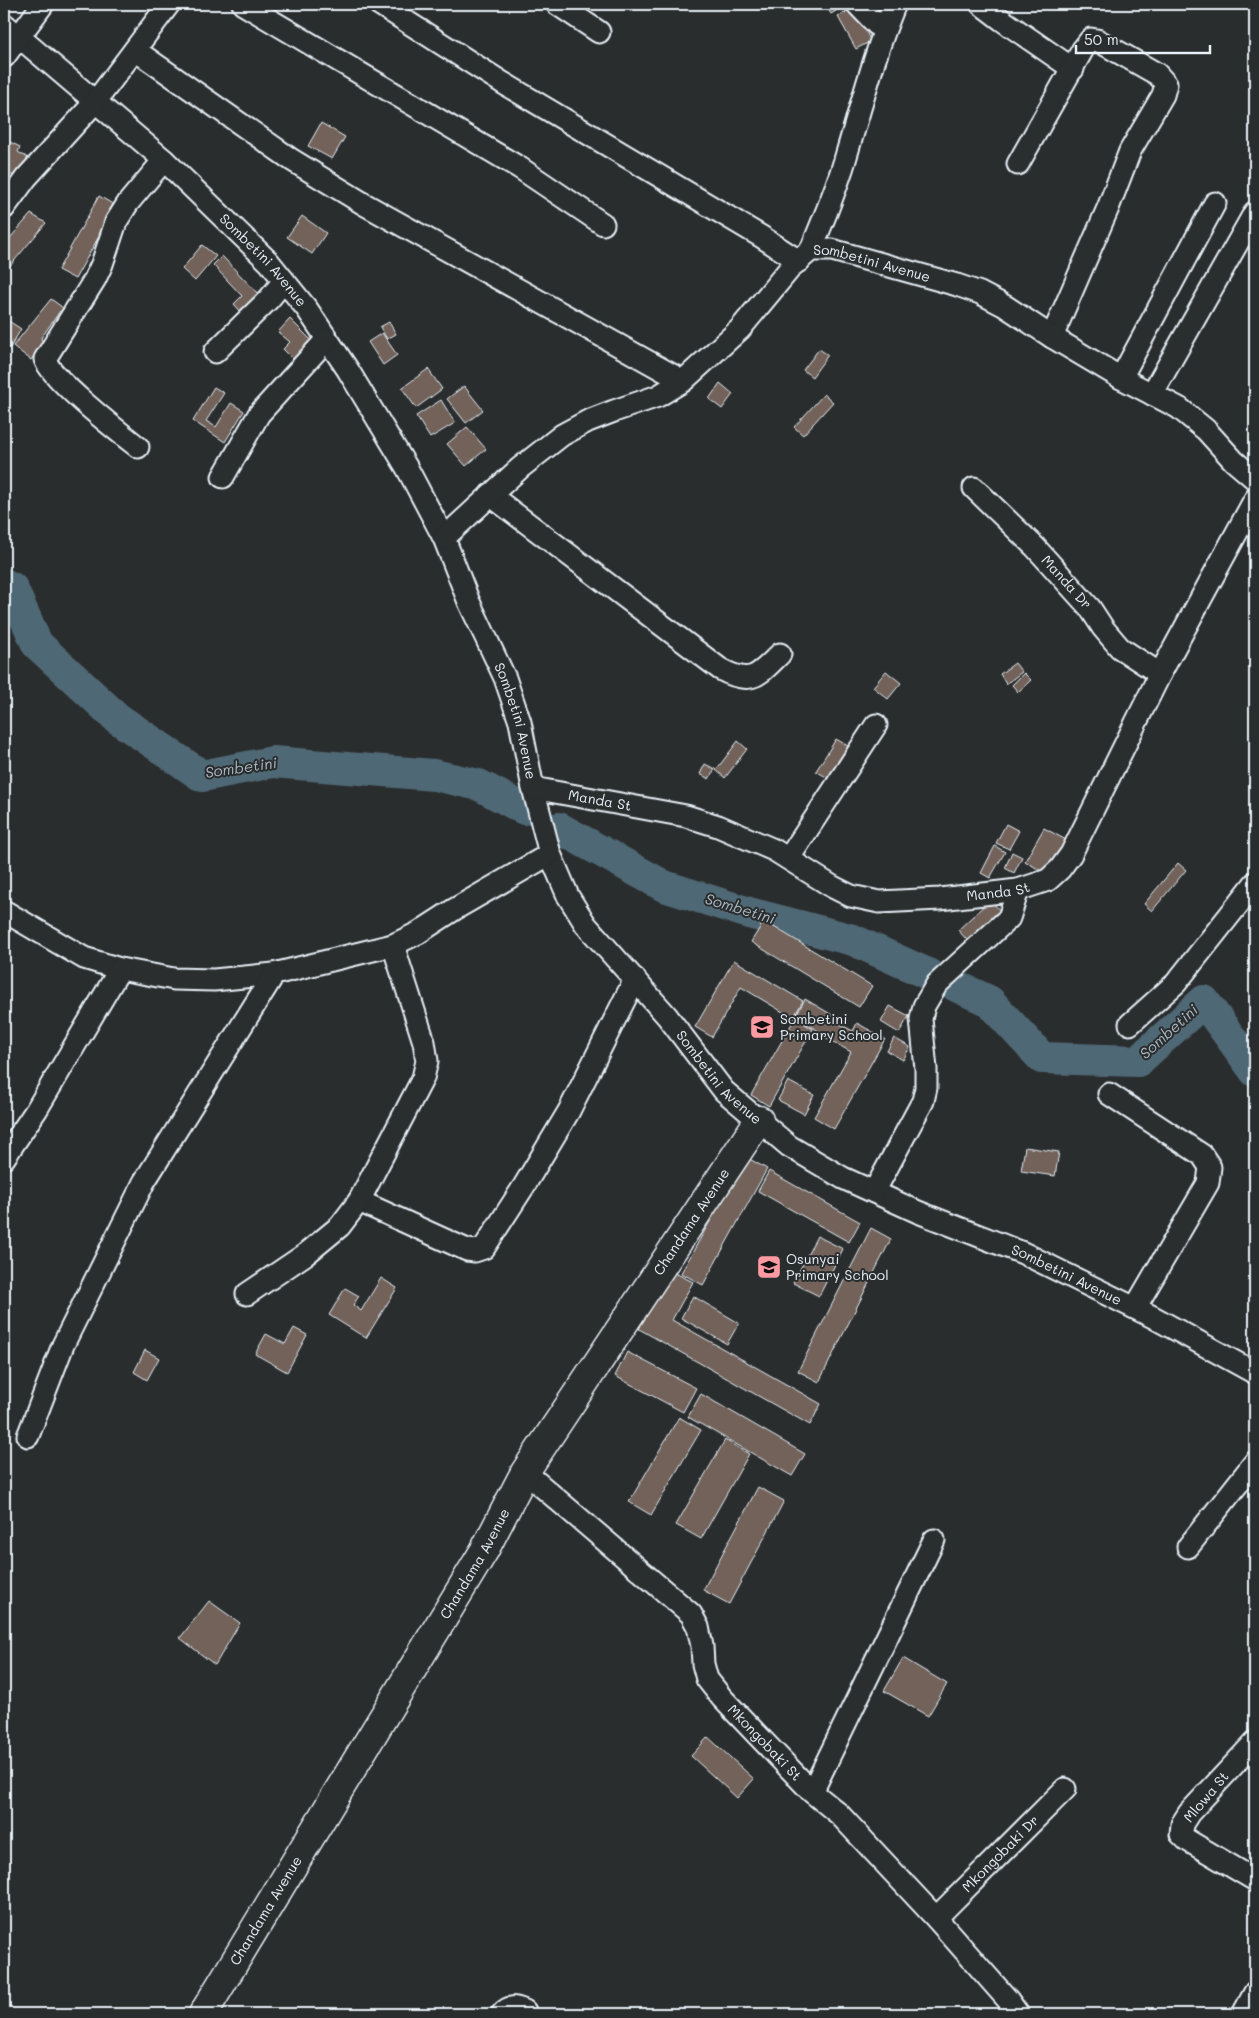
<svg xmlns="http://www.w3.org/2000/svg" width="1259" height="2018" viewBox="0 0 1259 2018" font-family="Mali,sans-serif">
<rect width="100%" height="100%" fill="#2a2d2e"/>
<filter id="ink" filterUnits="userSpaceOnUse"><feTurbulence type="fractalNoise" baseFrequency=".02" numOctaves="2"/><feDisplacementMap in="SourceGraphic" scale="10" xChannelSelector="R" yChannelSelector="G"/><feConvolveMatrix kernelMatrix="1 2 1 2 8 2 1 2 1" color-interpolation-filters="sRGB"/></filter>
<g filter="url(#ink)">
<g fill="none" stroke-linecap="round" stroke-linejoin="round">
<!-- river -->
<path stroke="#4f6874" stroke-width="32" d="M4,584L12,588L37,644L117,718L202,776L273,762L434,775L479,785L524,809
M559,828L664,886L749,913L853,940L928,974
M956,986L989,1001L1042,1058L1138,1061L1204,1001L1255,1071"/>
</g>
<!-- building -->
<path fill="#72625a" stroke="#e8f1f8" d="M825,4H839L841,8L831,14Z
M853,8L871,41L856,49L838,17Z
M321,123L345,137L332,159L308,146Z
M4,139L20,147L18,152L30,159L18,179L4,170Z
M99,196L116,206L75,279L58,270Z
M31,214L46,223L4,273V245Z
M302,216L326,233L312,254L287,237Z
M202,245L216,256L195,281L182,269Z
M222,256L261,297L243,314L234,304L242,296L213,265Z
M51,299L70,313L68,315L60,311L41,338L43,343L31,360L13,346Z
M4,318L21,329L10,348L4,344Z
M290,319L313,342L295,361L283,349L290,342L278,332Z
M389,322L396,334L387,339L380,327Z
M382,333L397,355L383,365L368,342Z
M819,349L828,355L812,377L803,370Z
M428,369L442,389L416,408L402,388Z
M720,383L733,394L722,409L709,399Z
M464,386L483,410L466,423L447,399Z
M214,387L224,393L206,421L216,427L231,403L244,411L225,442L193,421Z
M824,394L833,402L803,435L794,427Z
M441,400L455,423L430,438L416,416Z
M467,427L486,449L466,466L447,444Z
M1015,663L1022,672L1006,684L1000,674Z
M886,671L901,683L888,699L873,687Z
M1024,673L1031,680L1018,692L1012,685Z
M836,739L848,746L828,778L816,771Z
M738,741L747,749L725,778L716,770Z
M705,764L715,769L709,779L700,774Z
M1006,824L1019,831L1009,849L996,843Z
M1044,828L1066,840L1046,874L1025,861Z
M995,846L1005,852L990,878L981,873Z
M1012,852L1022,857L1014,873L1005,868Z
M1178,863L1186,870L1152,911L1144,904Z
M990,900L1006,917L974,948L958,930Z
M764,921L872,986L859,1007L751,942Z
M734,960L803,1001L793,1018L741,987L712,1037L695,1027Z
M805,999L834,1016L832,1020L853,1031L857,1023L885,1039L834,1129L814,1117L851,1052L821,1035L822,1033L795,1017Z
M890,1006L909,1016L899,1033L881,1022Z
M795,1018L813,1029L769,1106L751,1095Z
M894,1038L910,1047L903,1060L887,1051Z
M788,1081L814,1095L804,1114L778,1100Z
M1025,1147L1059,1152L1055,1176L1021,1171Z
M746,1157L767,1169L703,1285L681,1273Z
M769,1171L860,1222L849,1242L758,1191Z
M871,1228L891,1239L819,1382L798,1371Z
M817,1236L843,1249L819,1296L793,1283Z
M671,1271L693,1282L672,1320L821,1404L810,1425L639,1329Z
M381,1278L397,1288L366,1338L329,1315L345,1288L359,1296L353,1305L361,1311Z
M693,1296L739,1323L727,1344L681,1318Z
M294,1328L307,1335L287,1372L255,1354L266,1334L285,1344Z
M145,1350L159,1358L147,1380L134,1372Z
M627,1352L696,1388L683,1412L615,1376Z
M701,1394L805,1454L792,1476L688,1417Z
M679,1417L701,1430L651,1515L629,1502Z
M725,1440L749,1454L701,1539L676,1525Z
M758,1487L784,1501L729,1604L703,1590Z
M209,1601L240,1623L215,1665L180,1638Z
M903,1658L947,1684L928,1716L884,1691Z
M708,1737L754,1779L737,1798L691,1756Z"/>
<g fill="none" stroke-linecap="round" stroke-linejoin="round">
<defs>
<g id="street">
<path d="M243,4L520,168L603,224"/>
<path d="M379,4L503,83L762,237L799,261"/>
<path d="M557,4L599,32"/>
<path d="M857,4L883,31"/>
<path d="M981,4L1002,20L1073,69"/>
<path id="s1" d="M4,24L164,160L269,262L307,309L348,370L407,468L444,538L469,602L505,678L520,722L533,788L550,854L568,896L586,925L667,1016L724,1091L789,1146L843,1178L918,1212L1023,1253L1153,1317L1255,1373"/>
<path d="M135,50L292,160L364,204L683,381"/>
<path d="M4,57L43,4"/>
<path d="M1018,164L1083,49L1091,39L1097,40L1157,74L1166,84L1163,95L1130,151L1108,208L1052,337"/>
<path d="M4,208L26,178L96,101L169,4"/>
<path d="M811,250C824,218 838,186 847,153C862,103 875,52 895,4"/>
<path d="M215,352L269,299L284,281"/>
<path d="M1121,378L1215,203"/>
<path d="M1152,394L1255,212"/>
<path d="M138,447C120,433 49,377 45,359L95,279L102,264L116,222L128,203L164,160"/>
<path d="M223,477L259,414L327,339"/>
<path id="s2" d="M974,488L1035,547L1090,608L1103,628L1120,648L1160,674"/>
<path d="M490,495L720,669C751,686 758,676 780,654"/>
<path id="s3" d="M444,538L520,468L562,435L588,421L614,411L658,396L683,381L740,329L792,266L811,250H832L957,285L980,293L1005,306L1052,337L1121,378L1179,408L1206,430L1234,461L1255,479"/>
<path id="s4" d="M533,788L686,816L718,826L774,850L833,887L851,896L879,902L940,899L1018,890L1048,880L1060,869L1071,854L1160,674L1255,499"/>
<path d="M789,858L876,725"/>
<path d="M4,911L84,958L120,969L174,979L214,980L274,974L393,945L418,933L455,909L550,854"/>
<path d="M1130,1024L1176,983L1255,883"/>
<path d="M1109,1094L1202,1155L1210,1167L1208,1183L1135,1308"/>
<path d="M4,1158L37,1109L120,969"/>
<path d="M874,1192L923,1101L926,1088V1069L921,1019L924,1006L937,984L1009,918L1018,890"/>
<path d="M359,1201L467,1250L475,1251L484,1248L524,1186L569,1111L635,979"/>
<path d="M247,1294L306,1254L340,1226L359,1201L423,1078L427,1061L424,1042L393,945"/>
<path d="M28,1436L63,1345L144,1182L274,974"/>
<path id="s5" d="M525,1472L691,1614L698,1627L702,1646L703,1664L707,1679L722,1698L812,1792L839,1814L936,1918L1008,2000L1018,2014"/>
<path d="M1188,1547L1255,1462"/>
<path d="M1255,1742L1189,1813L1182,1824L1181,1834L1187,1840L1255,1880"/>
<path d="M812,1792L934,1540"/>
<path id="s6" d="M936,1918L1065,1789"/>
<path d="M502,2014C509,2005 515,2007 525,2011"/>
<path d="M1243,2014L1255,1992"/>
</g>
<g id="secondary">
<path id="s7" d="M203,2014L484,1551L525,1472L759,1120"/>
</g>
</defs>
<!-- street casing -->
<use href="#street" stroke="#e8f1f8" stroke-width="25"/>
<!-- secondary casing -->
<use href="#secondary" stroke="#e8f1f8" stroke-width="31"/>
<!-- street -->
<use href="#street" stroke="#2a2d2e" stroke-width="21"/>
<!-- secondary -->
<use href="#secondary" stroke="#2a2d2e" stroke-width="28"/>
</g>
</g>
<!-- icons -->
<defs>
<symbol id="school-square" viewBox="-11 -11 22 22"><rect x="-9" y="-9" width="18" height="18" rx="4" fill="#ff9aa2" stroke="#2a2d2e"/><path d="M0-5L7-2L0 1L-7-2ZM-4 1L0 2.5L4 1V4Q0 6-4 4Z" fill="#111"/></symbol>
</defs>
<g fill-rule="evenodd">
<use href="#school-square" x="748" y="1013" width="28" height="28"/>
<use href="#school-square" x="755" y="1253" width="28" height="28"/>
</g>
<g text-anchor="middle" stroke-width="4" stroke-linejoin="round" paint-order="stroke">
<!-- street labels -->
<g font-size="14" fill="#e8f1f8" stroke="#2a2d2e">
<text dy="5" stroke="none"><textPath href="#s1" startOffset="351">Sombetini Avenue</textPath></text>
<text dy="5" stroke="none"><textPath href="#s3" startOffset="536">Sombetini Avenue</textPath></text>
<text dy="5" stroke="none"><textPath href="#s2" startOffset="132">Manda Dr</textPath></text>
<text dy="5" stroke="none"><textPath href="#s1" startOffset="881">Sombetini Avenue</textPath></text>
<text dy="5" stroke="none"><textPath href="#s4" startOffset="68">Manda St</textPath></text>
<text dy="5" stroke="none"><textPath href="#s4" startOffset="488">Manda St</textPath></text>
<text dy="5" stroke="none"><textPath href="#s1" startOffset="1301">Sombetini Avenue</textPath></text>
<text dy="5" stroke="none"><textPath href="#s7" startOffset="931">Chandama Avenue</textPath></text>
<text dy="5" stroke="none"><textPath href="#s1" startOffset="1706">Sombetini Avenue</textPath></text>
<text dy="5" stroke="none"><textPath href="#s7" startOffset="526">Chandama Avenue</textPath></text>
<text dy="5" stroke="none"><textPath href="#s5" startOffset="372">Mkongobaki St</textPath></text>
<text transform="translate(1206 1797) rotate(-50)" y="5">Mlowa St</text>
<text dy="5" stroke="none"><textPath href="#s6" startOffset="91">Mkongobaki Dr</textPath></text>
<text dy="5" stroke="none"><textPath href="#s7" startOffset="121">Chandama Avenue</textPath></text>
</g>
<!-- poi labels -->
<g font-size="14" fill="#e8f1f8" stroke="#2a2d2e" text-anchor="start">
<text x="780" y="1024">Sombetini<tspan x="780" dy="16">Primary School</tspan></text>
<text x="786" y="1264">Osunyai<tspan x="786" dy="16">Primary School</tspan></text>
</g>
<!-- water labels -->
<g font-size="15" font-style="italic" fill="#abbac3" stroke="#2a2d2e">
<text transform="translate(241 768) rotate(-8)" y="5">Sombetini</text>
<text transform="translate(740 909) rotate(17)" y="5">Sombetini</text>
<text transform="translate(1169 1032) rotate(-42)" y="5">Sombetini</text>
</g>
</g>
<!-- margin -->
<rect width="1259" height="2018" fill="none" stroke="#2a2d2e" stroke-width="20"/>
<rect x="10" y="10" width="1239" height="1998" fill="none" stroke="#e8f1f8" stroke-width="2" filter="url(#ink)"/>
<!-- scale -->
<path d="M1076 45v8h134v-8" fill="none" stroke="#e8f1f8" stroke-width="2.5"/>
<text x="1084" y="45" font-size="15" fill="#e8f1f8" stroke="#2a2d2e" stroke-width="4" paint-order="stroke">50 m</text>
</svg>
